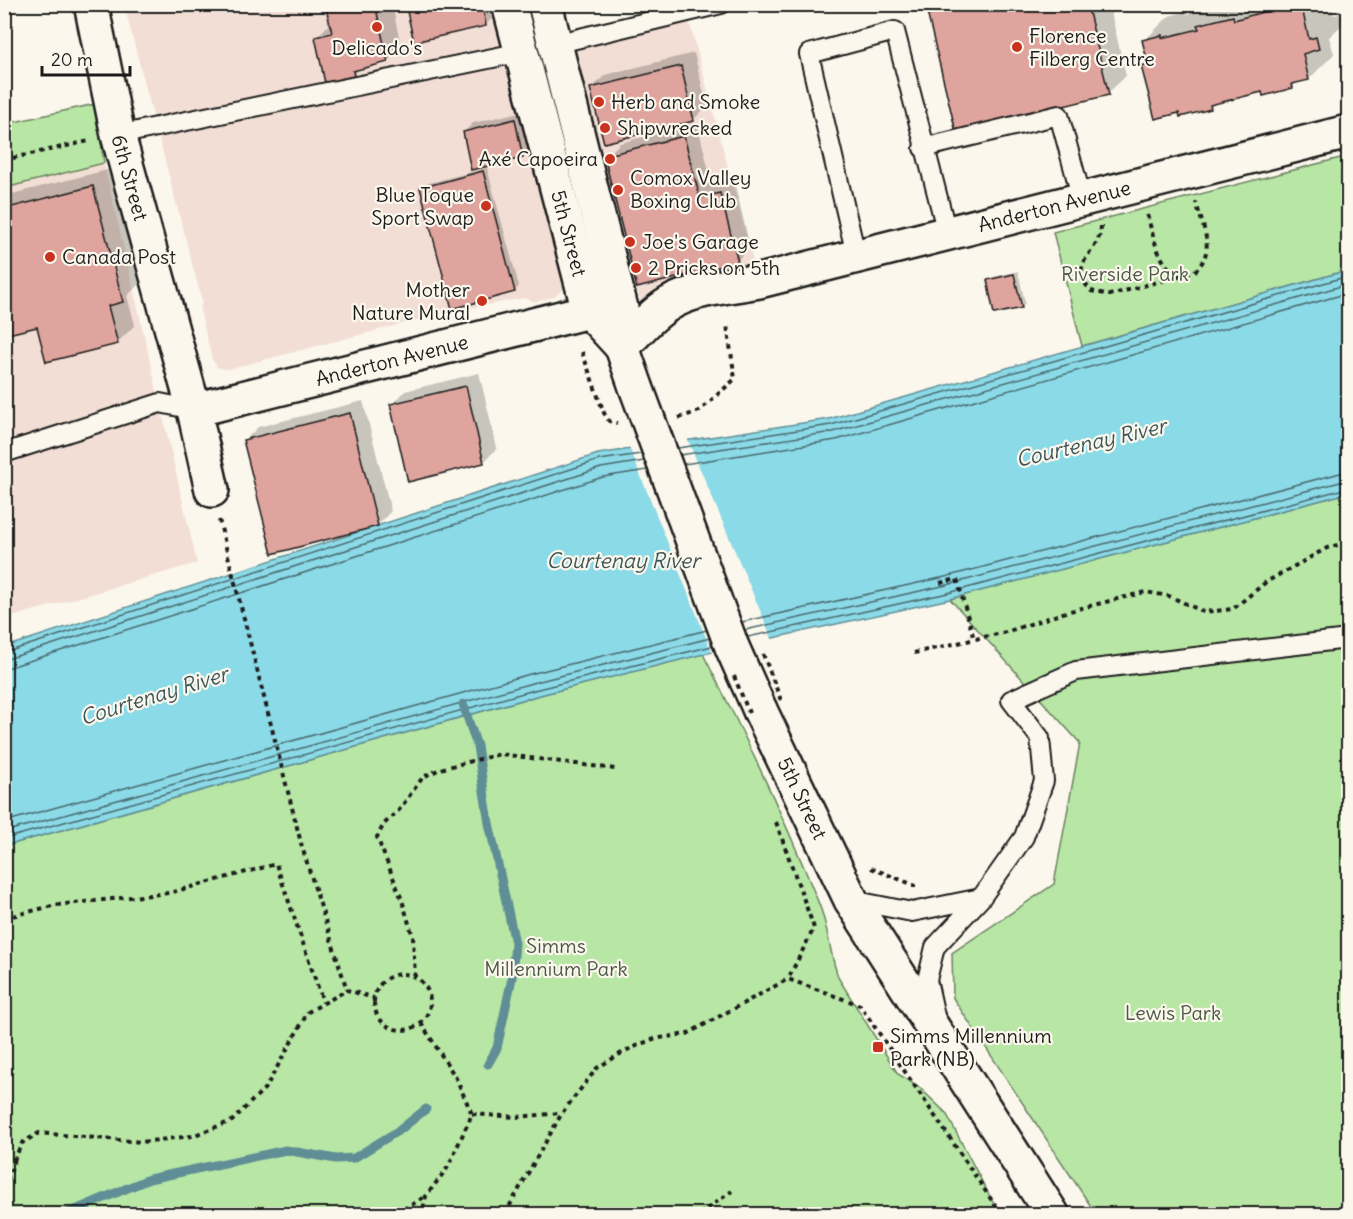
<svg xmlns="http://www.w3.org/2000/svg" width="1353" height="1219" viewBox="0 0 1353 1219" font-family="Delius,sans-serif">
<rect width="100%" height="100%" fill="#fbf7ec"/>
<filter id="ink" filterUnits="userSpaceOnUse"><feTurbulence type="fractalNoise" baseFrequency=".0167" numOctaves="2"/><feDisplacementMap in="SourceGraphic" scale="12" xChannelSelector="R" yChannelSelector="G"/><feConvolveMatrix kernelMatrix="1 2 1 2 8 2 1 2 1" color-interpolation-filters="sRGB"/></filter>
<g filter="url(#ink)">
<!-- built -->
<path fill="#f2ded4" d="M124,5H500L566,282L563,290L554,297L535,302L524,298L436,315L229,369L218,368L212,359L200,310L202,301Z
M687,13L753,261L661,286L640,301L571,40Z
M104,163L197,563L5,619L4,188Z"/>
<!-- green -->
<path fill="#b7e6a5" stroke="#6a8160" stroke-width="1.5" d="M95,104L104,163L5,188V124Z
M1348,156V270L1082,346L1053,232Z
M1348,493V1214H1096L953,998L952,953L1054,884L1080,743L950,599Z
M703,654C745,735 785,819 819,904C829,928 829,954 839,979L898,1074L920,1088L946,1113L999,1214H5V846L536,696Z"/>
<!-- water -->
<path fill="#8bdae7" stroke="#5f8e96" stroke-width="1.5" d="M1348,270V493L950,599L732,647L536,696L5,846V647L598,454L829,419Z"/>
<!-- pier -->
<path fill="#fbf7ec" d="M687,438L773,641L713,655L629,447Z"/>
<!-- shadow -->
<path fill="#0003" d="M327,4H392L401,47L388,61L361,67L353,75L316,37L330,24Z
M410,4H492L494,16L486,25L408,7Z
M927,4H1109L1126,76L1108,93Z
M1220,4H1332L1334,15L1341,13L1344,23L1329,37L1334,54L1309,79L1298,81L1293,87L1263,90L1215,102L1210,108L1143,67L1149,61L1144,41L1169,16L1187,11V14Z
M694,53L707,106L694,119L605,142L591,89L605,75Z
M523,111L532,147L523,156L472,168L464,132L473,123Z
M697,123L713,186L734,180L750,247L737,261L606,157L620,143Z
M487,168L519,286L515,291L453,307L421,188L425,184Z
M111,169L140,283L127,296L135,325L117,343L38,325L4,333V196Z
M1018,271L1025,303L1021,307L988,281L993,277Z
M479,373L497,448L484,462L392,405L405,391Z
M363,401L391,511L378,525L244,441L258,427Z"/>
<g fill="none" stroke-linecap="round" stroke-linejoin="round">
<!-- shore -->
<path stroke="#48686d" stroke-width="1.5" d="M678,448L831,425L1348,276
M680,455L833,432L1348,284
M684,464L836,440L1348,293
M742,622L945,577L1348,471
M745,630L947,585L1348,480
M748,637L948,593L1348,488
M4,653L599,460L641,454
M4,660L601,468L644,461
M4,669L603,477L647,470
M4,822L530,674L707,630
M4,832L532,683L710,638
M4,839L534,690L712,646"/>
<!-- stream -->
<path stroke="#5f8e96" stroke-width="9" d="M463,704L477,746L489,823L515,943L512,978L497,1048L488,1064
M66,1214L149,1179L286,1150L336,1159L354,1158L401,1129L426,1109"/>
</g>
<!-- building -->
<path fill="#dea49d" stroke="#1c1c1c" stroke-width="1.5" d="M325,4H375L388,62L353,71L354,76L325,83L315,37L332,33Z
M416,4H482L486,26L414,42L406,7Z
M925,4H1087L1109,95L956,132Z
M1292,4H1301L1309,39L1316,37L1319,49L1303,54L1309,80L1292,84L1293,88L1263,96L1262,92L1210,105L1211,109L1180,117L1179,113L1155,119L1141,66L1148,64L1142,40L1162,35V38L1199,29L1197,25L1233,16L1234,20Z
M681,66L694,121L604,143L590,88Z
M515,119L523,158L471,170L463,132Z
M684,136L700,198L720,193L738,262L637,288L604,156Z
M483,171L515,292L452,309L420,188Z
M93,186L123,302L108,306L118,344L46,362L37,327L4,335V209Z
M1014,274L1022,308L994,314L987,280Z
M466,386L484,463L408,482L390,404Z
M350,413L378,526L272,554L243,440Z"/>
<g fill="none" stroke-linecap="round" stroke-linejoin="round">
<defs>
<path id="service" d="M555,44L721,4
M118,135L522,52
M923,148L1059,115L1082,199
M856,255L809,54L895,31L947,233
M4,453L160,403L194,410
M851,900L912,912L981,898
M935,1016L927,980L935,947L981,898L1024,837L1044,781L1040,738L1011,700L1076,671L1348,639"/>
<g id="minor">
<path id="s1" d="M91,4L118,135L194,410L212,490"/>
<path id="s2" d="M194,410L589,311"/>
</g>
<g id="tertiary">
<path id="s3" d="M622,347C638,331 655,310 676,300C701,288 732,286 759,281L1348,132"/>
<path d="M732,647L760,710"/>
</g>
<g id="secondary">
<path id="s4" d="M509,4L589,311L622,347"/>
<path d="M545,4L621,308L622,347L636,387"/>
<path id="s5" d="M760,710L851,900L1052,1214"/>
</g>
</defs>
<!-- service casing -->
<use href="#service" stroke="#1c1c1c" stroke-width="22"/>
<!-- minor casing -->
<use href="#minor" stroke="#1c1c1c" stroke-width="38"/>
<!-- tertiary casing -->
<use href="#tertiary" stroke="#1c1c1c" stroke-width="38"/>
<!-- secondary casing -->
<use href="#secondary" stroke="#1c1c1c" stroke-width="38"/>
<!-- path -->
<path stroke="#1c1c1c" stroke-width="4" stroke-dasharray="4.5 4.5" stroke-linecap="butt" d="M904,9L920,4
M4,160L89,141
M1147,215C1154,237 1157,263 1179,276
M1101,226C1101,253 1065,262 1091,291L1110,295L1194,272C1217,251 1203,229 1196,202
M582,352L604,413L609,421L617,423
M679,418L699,411L735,379L727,325
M219,520L302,847L347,990L374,998
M940,583L957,579L974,639
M914,653L1006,632L1066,612L1145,592L1169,596L1204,612L1233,609L1266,582L1327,548L1348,542
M776,822L814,928L788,979
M871,868L914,885V888
M4,918L56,905L169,893L276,864L323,1002
M374 1002a28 28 0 1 1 56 0a28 28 0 1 1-56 0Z
M415,977L413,937L402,900L377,837L384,824L399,810L423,777L440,769L500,754L615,769
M421,1023L456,1078L472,1114L448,1167L426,1196L422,1214
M472,1114L517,1117L561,1113
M4,1163L15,1158L22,1143L39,1133L142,1142L192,1136L232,1121L266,1087L308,1012L347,990
M4,1189L15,1159
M4,1209L8,1214
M396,1214L426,1196
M505,1214L562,1113L597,1068L625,1051L653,1039L687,1034L788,979L860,1005L1001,1214
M700,1214L732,1191"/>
<!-- service -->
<use href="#service" stroke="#fbf7ec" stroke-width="18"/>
<!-- minor -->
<use href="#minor" stroke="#fbf7ec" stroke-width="33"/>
<!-- tertiary -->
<use href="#tertiary" stroke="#fbf7ec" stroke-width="33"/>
<!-- secondary -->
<use href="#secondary" stroke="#fbf7ec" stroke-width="33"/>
<defs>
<path id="secondary-bridge" d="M636,387L732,647"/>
</defs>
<!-- secondary-bridge casing -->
<use href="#secondary-bridge" stroke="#1c1c1c" stroke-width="38" stroke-linecap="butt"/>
<!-- path-bridge -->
<path stroke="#1c1c1c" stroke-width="4" stroke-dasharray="4.5 4.5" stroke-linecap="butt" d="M763,654L782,703
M734,676L749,713"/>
<!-- secondary-bridge -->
<use href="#secondary-bridge" stroke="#fbf7ec" stroke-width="33"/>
</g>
</g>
<!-- markers -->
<g fill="#c8321e" stroke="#fbf7ec" stroke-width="2">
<circle cx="377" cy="27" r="6"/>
<circle cx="1017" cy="47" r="6"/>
<circle cx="599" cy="102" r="6"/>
<circle cx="605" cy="128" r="6"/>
<circle cx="610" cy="159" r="6"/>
<circle cx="618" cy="190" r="6"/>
<circle cx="486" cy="206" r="6"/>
<circle cx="630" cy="242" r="6"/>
<circle cx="50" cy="257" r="6"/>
<circle cx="636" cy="268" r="6"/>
<circle cx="482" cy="301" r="6"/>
<rect x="872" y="1041" width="12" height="12" rx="3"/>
</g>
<g text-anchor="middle" stroke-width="4.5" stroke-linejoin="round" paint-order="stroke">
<!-- poi labels -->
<g font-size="20" fill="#1c1c1c" stroke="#fbf7ec" text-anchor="start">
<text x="1029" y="43">Florence<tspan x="1029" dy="23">Filberg Centre</tspan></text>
<text x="377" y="55" text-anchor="middle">Delicado's</text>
<text x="611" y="109">Herb and Smoke</text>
<text x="617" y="135">Shipwrecked</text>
<text x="598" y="166" text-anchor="end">Axé Capoeira</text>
<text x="630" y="185">Comox Valley<tspan x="630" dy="23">Boxing Club</tspan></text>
<text x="474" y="202" text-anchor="end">Blue Toque<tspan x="474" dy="23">Sport Swap</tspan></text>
<text x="642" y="249">Joe's Garage</text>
<text x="62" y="264">Canada Post</text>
<text x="648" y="275">2 Pricks on 5th</text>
<text x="470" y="297" text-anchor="end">Mother<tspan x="470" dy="23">Nature Mural</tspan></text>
<text x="890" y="1043">Simms Millennium<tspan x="890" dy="23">Park (NB)</tspan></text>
</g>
<!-- street labels -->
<g font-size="20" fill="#1c1c1c" stroke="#fbf7ec">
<text dy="7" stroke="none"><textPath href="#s1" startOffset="178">6th Street</textPath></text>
<text dy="7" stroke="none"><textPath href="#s3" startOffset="462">Anderton Avenue</textPath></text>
<text dy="7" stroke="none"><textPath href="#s4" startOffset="237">5th Street</textPath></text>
<text dy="7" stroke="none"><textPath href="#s2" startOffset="204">Anderton Avenue</textPath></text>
<text dy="7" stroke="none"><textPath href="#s5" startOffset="98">5th Street</textPath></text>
</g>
<!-- park labels -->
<g font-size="20" fill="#4a5945" stroke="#fbf7ec">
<text x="1125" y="281">Riverside Park</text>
<text x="556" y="953">Simms<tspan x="556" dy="23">Millennium Park</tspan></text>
<text x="1173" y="1020">Lewis Park</text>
</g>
<!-- water labels -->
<g font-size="21" font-style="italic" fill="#3d5559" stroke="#fbf7ec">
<text transform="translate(1091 443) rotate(-13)" y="7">Courtenay River</text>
<text x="623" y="568">Courtenay River</text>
<text transform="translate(154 696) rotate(-17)" y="7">Courtenay River</text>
</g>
</g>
<!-- margin -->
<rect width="1353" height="1219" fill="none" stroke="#fbf7ec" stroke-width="24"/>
<rect x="12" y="12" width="1329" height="1195" fill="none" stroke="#1c1c1c" stroke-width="2" filter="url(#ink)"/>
<!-- scale -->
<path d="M42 66v9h88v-9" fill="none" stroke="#1c1c1c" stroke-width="3"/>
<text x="51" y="66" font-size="18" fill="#1c1c1c" stroke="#fbf7ec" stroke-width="4.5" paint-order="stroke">20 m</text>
</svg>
